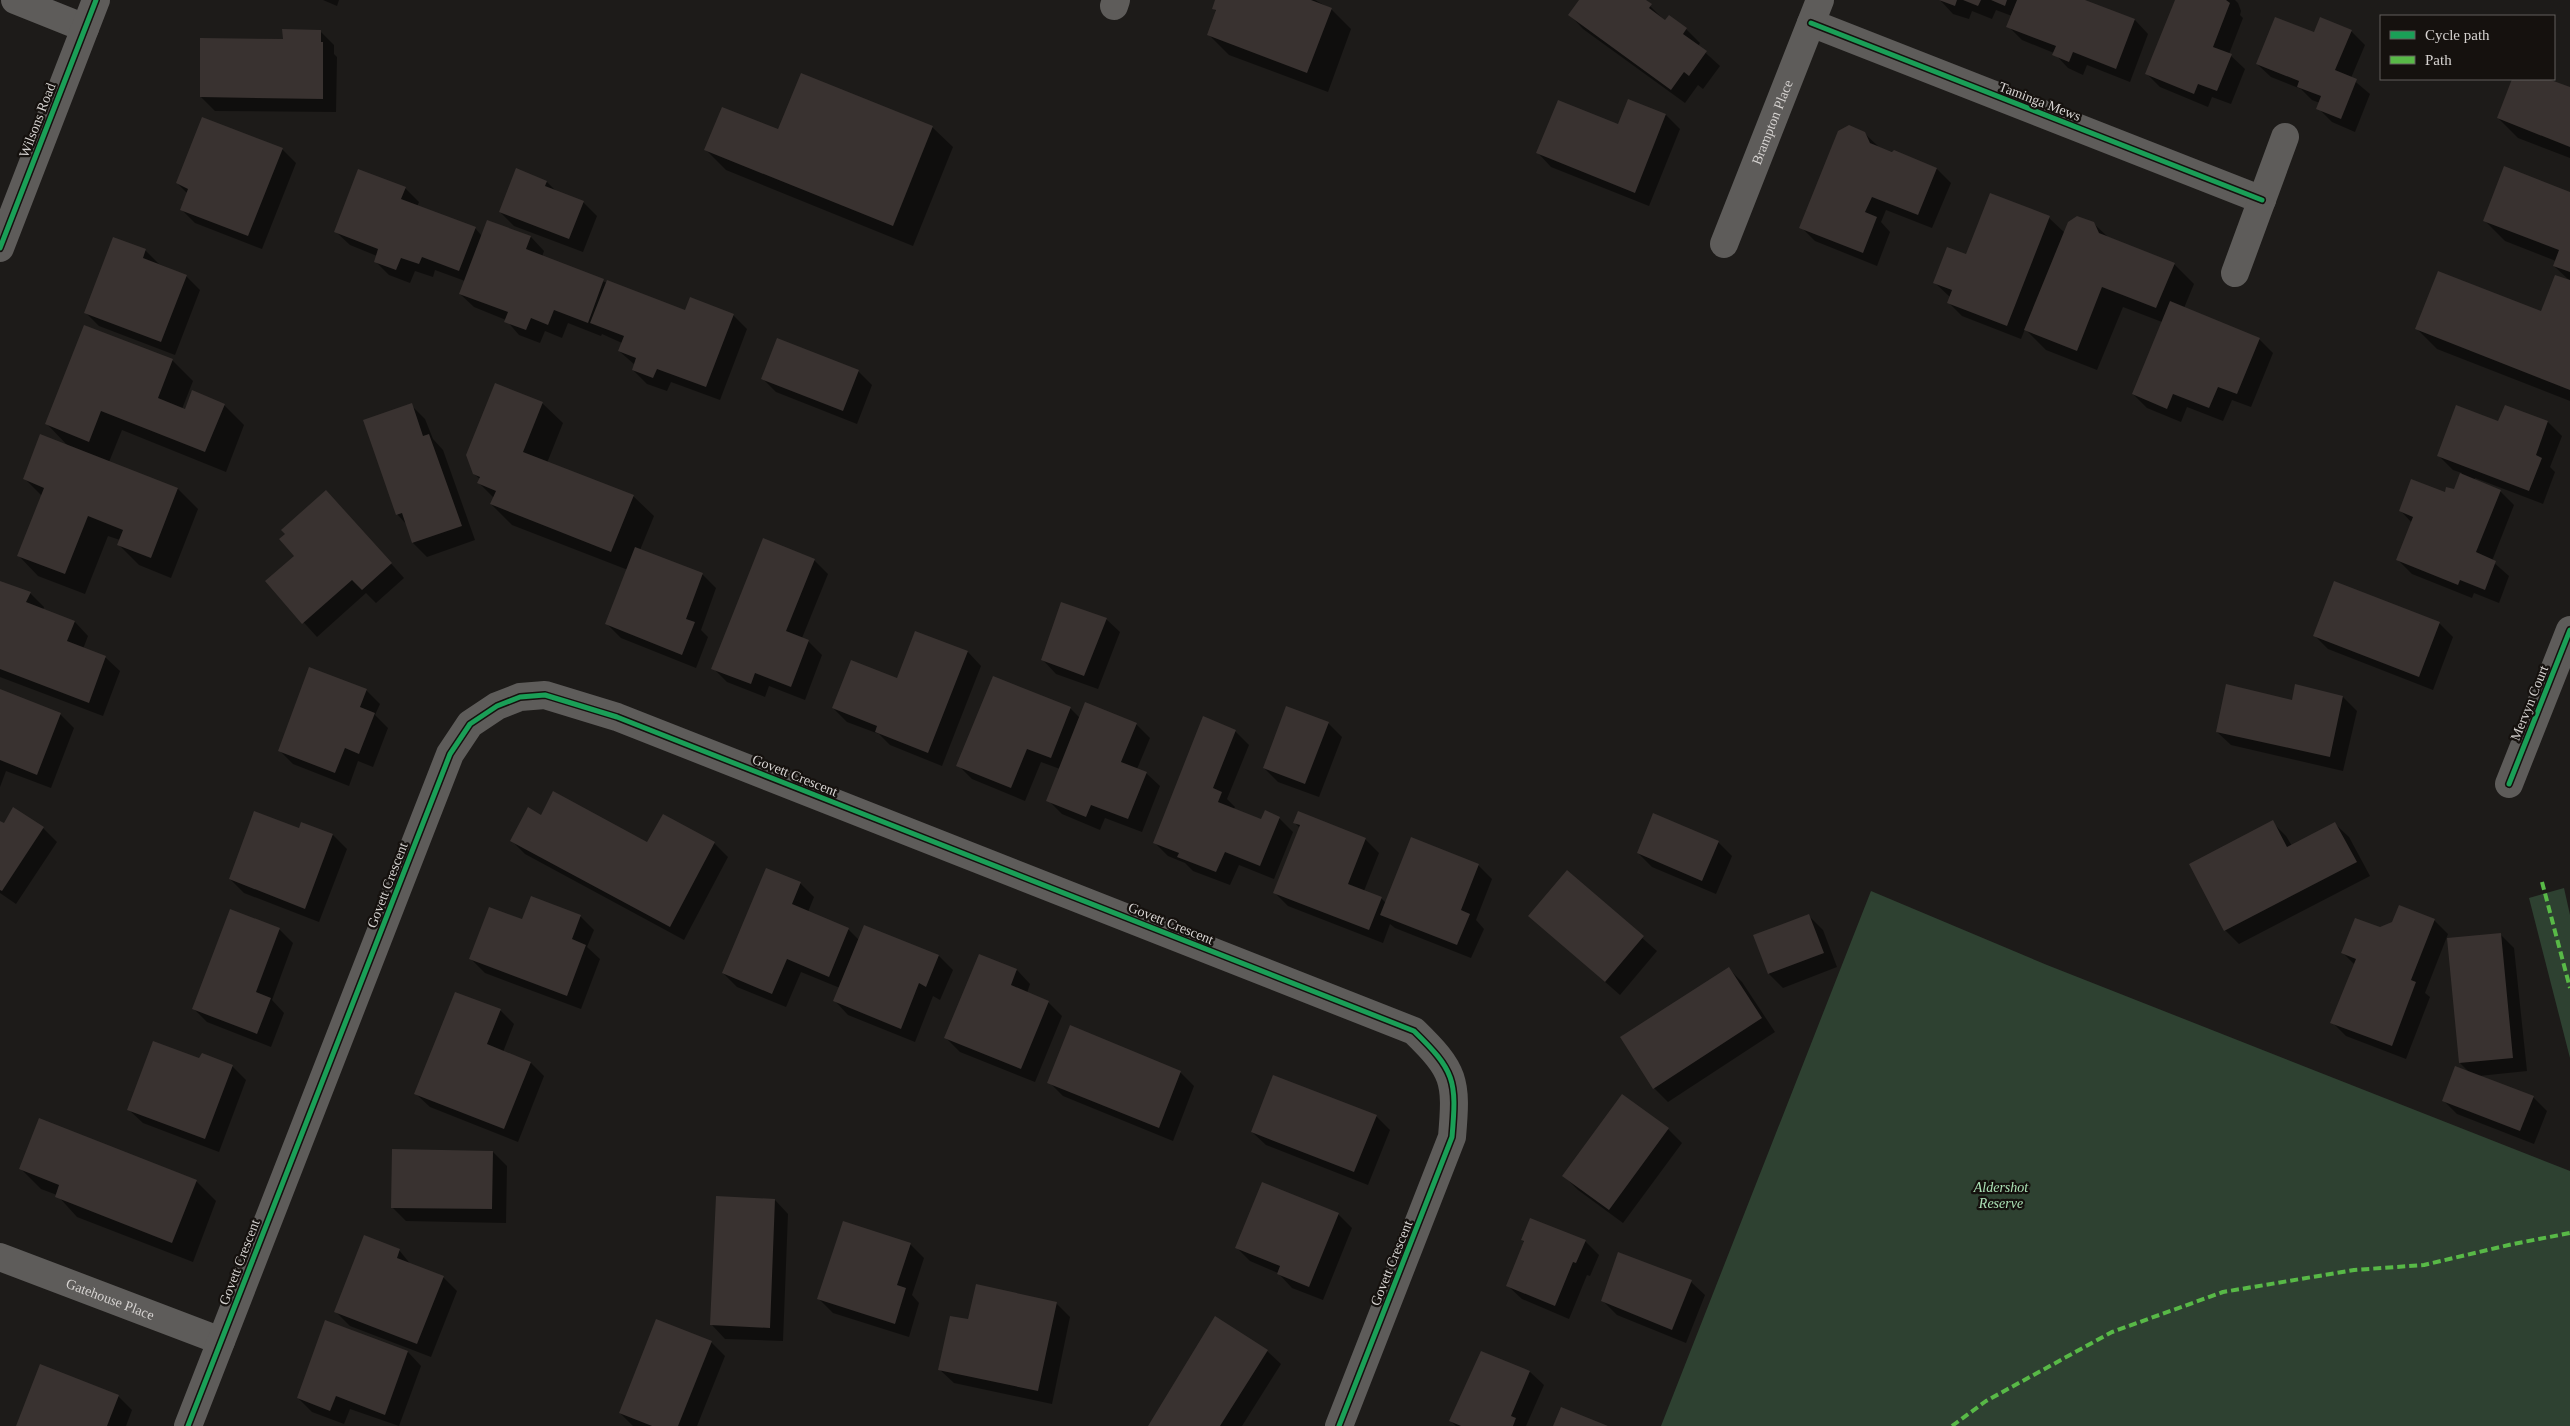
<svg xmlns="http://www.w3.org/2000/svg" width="2570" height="1426" viewBox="0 0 2570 1426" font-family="Georgia,serif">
<rect width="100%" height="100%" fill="#1d1b19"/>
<!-- green -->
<path fill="#2e4131" d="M2564,888L2570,915V1058L2529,898Z
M1871,891L2047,965L2570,1171V1426H1661Z"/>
<!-- shadow -->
<path fill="#0007" d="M323,0H339L337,6Z
M1217,0H1315L1331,9L1351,29L1328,92L1229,55L1209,35L1217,12L1214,9Z
M1581,0H1644L1664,20L1686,29L1700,43L1698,46L1720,66L1703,89L1698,85L1685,103L1583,29L1570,15Z
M1940,0H2082L2135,20L2148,34L2130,82L2087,65L2083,75L2068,68L2054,53L2022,40L2008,26L2012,16L1996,10L1992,19L1972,11L1969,19L1953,14Z
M2176,0H2235L2238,3L2241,11L2240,15L2243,18L2229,54L2245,69L2231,104L2212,97L2208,107L2160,87L2146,73Z
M320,31L334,45V54L337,57L336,112L215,111L201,97L284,40Z
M2351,31L2365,45L2351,78L2370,94L2355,132L2332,122L2318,108L2320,103L2312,100L2301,89L2271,77L2257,64L2314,34Z
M2513,79H2545L2570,89V158L2518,138L2498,118Z
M1666,115L1680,129L1649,206L1551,167L1538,153L1618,125Z
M932,127L953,147L913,246L726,170L706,150L778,131Z
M1864,133L1879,147L1937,169L1951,183L1932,228L1886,210L1881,222L1890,232L1877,266L1815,241L1801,227Z
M282,149L296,163L262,249L195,223L181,209L188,194L177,183Z
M547,182L556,191L583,202L597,216L583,252L514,226L500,212Z
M405,188L419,202L417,207L475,228L482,236L488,221L531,237L544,251L542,257L607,283L686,311L733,315L747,329L720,400L671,382L667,391L647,384L633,370L635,365L619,351L622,343L602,334L601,336L568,323L562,338L545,331L540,343L519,335L506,320L474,307L460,294L465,281L435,270L433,277L415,271L410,283L389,275L375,261L377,256L350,245L336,232Z
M2570,193V281L2554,266L2556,261L2505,241L2484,220Z
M2049,218L2065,233L2093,223L2108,237L2174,264L2194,284L2184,308L2259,339L2273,353L2251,407L2232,400L2223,421L2187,407L2181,422L2147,408L2133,394L2162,322L2123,307L2097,370L2046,350L2025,329L2021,339L1962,316L1948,302L1950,297L1935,283L1966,256Z
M145,250L159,264L186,276L200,290L175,355L99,326L85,312Z
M2570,282V401L2437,349L2417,329L2542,313Z
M172,360L193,381L182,409L186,410L224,405L244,425L226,472L122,430L109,462L178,489L198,509L171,578L139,565L119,545L120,540L108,536L85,594L38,576L18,555L42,496L24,478L69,447L46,423Z
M858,371L872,385L857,424L776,392L762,378Z
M542,403L563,423L547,463L633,496L654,516L640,550L703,575L716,588L701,630L708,637L696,668L621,638L607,624L628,570L512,525L491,504L494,498L479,483L480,479L474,474Z
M411,405L425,419L433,439L443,450L475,540L427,557L413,543L407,525L397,514Z
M2506,406L2548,422L2562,436L2550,467L2555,472L2543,504L2475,478L2474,481L2500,491L2514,505L2492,561L2509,576L2499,603L2474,593L2472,598L2412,574L2398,560L2412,523L2400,510L2455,491L2462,473L2453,470L2439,456L2499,423Z
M326,491L404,578L376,603L366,593L317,637L267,582L296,556Z
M814,560L828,574L802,638L808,641L822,655L805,700L769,686L765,697L727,682L713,668Z
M0,582L30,593L44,607L43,610L75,622L88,636L83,649L106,658L120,671L103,716L0,677Z
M1106,619L1120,632L1098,689L1056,674L1043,660Z
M2439,623L2453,637L2433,690L2328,649L2314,635Z
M916,633L968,652L981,666L942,766L890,745L879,734L847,722L833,708L898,679Z
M366,690L380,704L375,715L388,728L373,767L358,761L349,786L293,764L279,750Z
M0,691L60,714L74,728L51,788L6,771L0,787Z
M2343,697L2357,711L2343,771L2231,745L2217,732L2293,701Z
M1070,708L1080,718L1136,724L1150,738L1137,769L1146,773L1160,786L1142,832L1105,818L1100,830L1062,814L1048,800L1060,769L1041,762L1025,801L972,779L958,765Z
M1328,723L1342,737L1319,797L1278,782L1264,768Z
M1235,731L1249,745L1227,799L1235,807L1234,809L1262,821L1279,818L1293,832L1274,879L1239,865L1230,885L1193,871L1185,863L1168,856L1154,842Z
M541,816L648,844L714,843L728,857L684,940L525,854L511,840Z
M2272,822L2286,836L2292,846L2335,824L2349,837L2370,876L2239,944L2225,930Z
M0,823L43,828L57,842L16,904L0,893Z
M302,823L333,835L347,849L319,922L244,893L230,879L300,829Z
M1295,823L1365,839L1379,853L1364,891L1381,898L1386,903L1478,865L1492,879L1476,920L1484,929L1471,958L1395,928L1390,924L1383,943L1288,906L1274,892L1300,828Z
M1718,842L1732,856L1716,894L1652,867L1638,853Z
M1567,872L1657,951L1620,995L1530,916Z
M800,883L814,897L808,912L849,930L859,940L865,926L939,956L953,970L940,1000L933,996L915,1042L848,1015L835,1001L840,988L801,972L786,1007L737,987L723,973Z
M231,911L280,930L293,943L272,1000L284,1013L271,1047L207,1022L193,1008Z
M580,916L594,930L587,947L600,959L581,1009L485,973L471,959L523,921Z
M1809,916L1823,930L1837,967L1783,988L1769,974L1755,935Z
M2434,920L2448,934L2425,993L2430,997L2406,1059L2346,1036L2332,1022L2355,965L2343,953L2380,929Z
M2500,934L2514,948L2527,1071L2479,1076L2533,1097L2547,1111L2534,1144L2457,1114L2443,1100L2470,1073L2460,1063Z
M1728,968L1742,982L1775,1032L1668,1102L1654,1088Z
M1017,970L1030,984L1027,993L1048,1002L1062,1016L1035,1082L960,1052L946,1038Z
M500,1010L514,1024L503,1052L531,1063L544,1076L518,1142L430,1107L416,1094Z
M200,1060L232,1066L246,1080L219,1152L143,1123L129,1110Z
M1180,1072L1194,1086L1173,1141L1063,1096L1049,1082Z
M1376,1116L1390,1130L1368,1185L1266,1145L1252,1132Z
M1668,1129L1682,1143L1623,1223L1578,1190L1564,1176Z
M493,1152L507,1166L506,1223L406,1221L392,1207Z
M20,1168L196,1181L216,1201L193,1262L77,1217L57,1195L41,1189Z
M775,1200L788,1214L783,1341L725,1339L712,1325Z
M1338,1214L1352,1228L1323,1300L1292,1288L1278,1273L1250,1261L1236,1247Z
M1522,1240L1585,1241L1599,1255L1590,1276L1587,1275L1569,1319L1522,1299L1508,1286L1525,1243Z
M910,1244L924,1258L912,1295L919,1303L909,1337L833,1313L819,1299Z
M399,1250L412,1266L443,1277L457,1291L431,1357L350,1326L336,1312Z
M1691,1282L1705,1295L1686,1343L1617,1315L1603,1301Z
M1056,1303L1070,1317L1052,1404L954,1383L940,1370L969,1321Z
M1216,1318L1267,1351L1281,1364L1242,1426H1149Z
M711,1342L725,1356L697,1426H633L620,1413Z
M408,1352L421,1366L399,1426L350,1409L344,1424L312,1412L298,1398Z
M1482,1352L1530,1372L1544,1385L1526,1426H1456L1451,1421Z
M118,1396L132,1410L126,1426H17Z"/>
<!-- building -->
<path fill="#393230" d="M1215,0H1311L1332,8L1307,73L1207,35L1216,10L1212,9Z
M1579,0H1646L1652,4L1649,8L1665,20L1669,15L1687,28L1683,34L1707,51L1689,76L1684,72L1671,90L1568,15Z
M1939,0H1957L1955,6Z
M1963,0H1981L1978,6Z
M1991,0H2007L2005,6Z
M2017,0H2085L2135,19L2116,69L2073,52L2069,62L2052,55L2056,46L2006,27Z
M2175,0H2226L2230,3L2213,47L2232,54L2217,91L2198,84L2194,94L2145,74Z
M2275,17L2314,32L2320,17L2352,30L2335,70L2357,79L2341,119L2316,109L2321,96L2297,87L2299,81L2256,64Z
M282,29L321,30V42H323V99L200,97V38L283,39Z
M801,73L933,126L893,226L704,150L722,107L778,129Z
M2512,79H2548L2570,87V147L2497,118Z
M1628,99L1666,114L1635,193L1536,153L1558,100L1618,124Z
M202,117L283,148L248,236L180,210L188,189L176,183Z
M1849,125L1865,132L1870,143L1892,152L1894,150L1937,168L1918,215L1872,197L1865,212L1877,217L1863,253L1799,228L1838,131Z
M2504,166L2570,192V272L2553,266L2559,250L2483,221Z
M516,168L547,181L545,186L584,201L569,239L499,212Z
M358,169L406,187L401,199L476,227L459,271L422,257L419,264L401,258L396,270L374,262L378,249L334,232Z
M1990,193L2050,216L2007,326L1947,303L1952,290L1933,283L1947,247L1966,254Z
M2077,216L2094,222L2099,233L2175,263L2156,308L2102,287L2077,351L2024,330L2068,222Z
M487,220L531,236L526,249L604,279L588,323L554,310L548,325L531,318L526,330L504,322L508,312L459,294Z
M113,237L146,249L143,258L187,275L161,342L84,313Z
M2438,271L2541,311L2555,275L2570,280V390L2415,329Z
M607,280L685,310L690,297L734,314L706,387L657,369L653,378L632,370L636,358L618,351L624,336L590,323Z
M2170,301L2260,338L2237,394L2218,387L2209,408L2173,394L2167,409L2132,394Z
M84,325L173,359L158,398L185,409L192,390L225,404L205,452L101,411L89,442L45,424Z
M777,338L859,370L843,411L761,379Z
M495,383L543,402L523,452L634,495L611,552L490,504L496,491L477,483L480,477L473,474L466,455Z
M412,403L423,436L429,434L462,526L412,543L402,513L396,515L363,420Z
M2456,405L2498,421L2505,405L2548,421L2536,455L2542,458L2529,491L2437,456Z
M40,434L178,488L151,558L117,545L123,530L88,516L65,574L17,556L44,488L23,479Z
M2460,473L2501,490L2476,552L2496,561L2485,590L2460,580L2458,585L2396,560L2413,517L2399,511L2411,479L2445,492L2446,487L2454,489Z
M326,490L392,563L362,590L352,580L302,624L265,581L294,556L279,539L285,534L281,530Z
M763,538L815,559L786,631L809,640L791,687L755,673L751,684L711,669Z
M635,547L703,573L686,619L695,622L682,655L605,624Z
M0,581L31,592L26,602L75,621L67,641L106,656L89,703L0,669Z
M2334,581L2440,622L2419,677L2313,636Z
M1061,602L1107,618L1084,676L1041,660Z
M915,631L968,651L928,753L875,732L877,726L832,708L851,660L897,678Z
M309,667L367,689L360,707L375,713L359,754L345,748L335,773L278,751Z
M993,676L1071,707L1051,758L1027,749L1011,788L956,766Z
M2226,684L2292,700L2295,684L2343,696L2330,757L2216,732Z
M0,689L61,713L37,775L0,760Z
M1085,702L1137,723L1121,762L1147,772L1128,819L1091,805L1086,817L1046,801Z
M1286,706L1329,722L1305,784L1263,768Z
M1203,716L1236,730L1213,788L1222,792L1218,802L1261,819L1265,810L1280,817L1260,866L1225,852L1216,872L1177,857L1179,853L1153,843Z
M553,791L647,842L663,814L715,842L670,927L510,841L528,807L541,815Z
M13,807L44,827L2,891L0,890V821L4,823Z
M254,811L299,828L301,822L333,834L305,909L229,879Z
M1298,811L1366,838L1348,884L1382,897L1369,930L1273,893L1300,825L1293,823Z
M1653,813L1719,841L1702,881L1637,853Z
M2273,820L2287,847L2335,822L2357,862L2224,931L2189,864Z
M1411,837L1479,864L1461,910L1470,914L1457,945L1380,915Z
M766,868L801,882L792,904L849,928L829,977L787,959L772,994L722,973Z
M1567,870L1644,936L1605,982L1528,916Z
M531,896L581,915L572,939L586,945L567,996L469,959L489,907L522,919Z
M2399,905L2435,919L2411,980L2416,982L2392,1046L2330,1023L2356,959L2341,953L2355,918L2380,927L2392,922Z
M230,909L280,928L256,992L271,998L257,1034L192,1009Z
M1809,914L1824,953L1768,974L1753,935Z
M864,925L939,955L926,987L919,983L901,1029L833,1001Z
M2501,933L2513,1058L2459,1063L2447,938Z
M979,954L1017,969L1011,985L1049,1001L1021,1069L944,1038Z
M1729,967L1762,1018L1653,1089L1620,1037Z
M455,992L501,1009L487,1044L531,1062L504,1129L414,1094Z
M1070,1025L1181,1071L1159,1128L1047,1083Z
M153,1041L199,1058L202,1053L233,1065L205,1139L127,1110Z
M2455,1066L2534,1096L2520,1131L2442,1101Z
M1273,1075L1377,1115L1354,1172L1251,1132Z
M1622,1094L1669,1128L1609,1210L1562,1176Z
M39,1118L197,1180L172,1243L55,1197L59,1185L19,1169Z
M392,1149L493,1151L492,1209L391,1208Z
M1262,1182L1339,1213L1309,1287L1277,1274L1280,1266L1235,1248Z
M716,1196L775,1199L770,1328L710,1325Z
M1530,1218L1586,1240L1576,1263L1573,1262L1555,1306L1506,1286L1524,1241L1521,1240Z
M843,1221L911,1243L897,1285L906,1288L895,1324L817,1299Z
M364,1235L400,1249L397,1258L444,1276L417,1344L334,1312Z
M1618,1252L1692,1280L1672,1330L1601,1301Z
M976,1284L1057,1302L1038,1391L938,1370L950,1316L968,1319Z
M1215,1316L1268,1350L1220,1426H1148Z
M656,1319L712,1341L678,1426H652L619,1413Z
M325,1320L408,1351L385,1415L336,1396L330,1411L297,1398Z
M1481,1351L1530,1371L1511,1416L1516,1418L1513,1426H1461L1449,1421Z
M40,1364L119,1395L107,1426H16Z
M1561,1407L1608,1426H1553Z"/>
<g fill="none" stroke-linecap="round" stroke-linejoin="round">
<!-- minor -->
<g stroke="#5e5c5a" stroke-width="28">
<path d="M15,0L85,28"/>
<path d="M1114,6L1116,0"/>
<path d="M1811,23L2262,200"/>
<path id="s1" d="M1724,244L1820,0"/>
<path d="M2235,273L2285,137"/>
<path d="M2509,784L2570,630"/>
<path id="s2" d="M0,1257L221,1341"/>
<path d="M188,1426L450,754L470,724L497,706L520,697L545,695L617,717L1414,1031C1455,1071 1457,1080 1452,1137L1339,1426"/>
</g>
<!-- tertiary -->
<path stroke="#5e5c5a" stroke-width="28" d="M0,248L96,0"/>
<!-- quiet -->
<path stroke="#58b947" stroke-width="4" stroke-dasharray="8 4" stroke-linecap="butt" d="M2542,882L2570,988
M1952,1426L1986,1401L2112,1332L2223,1292L2354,1270L2424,1265L2513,1244L2570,1233"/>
<defs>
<path id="cycleway" d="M1811,23L2262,200
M0,248L96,0
M2509,784L2570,630
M188,1426L450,754L470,724L497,706L520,697L545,695L617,717L1414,1031C1455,1071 1457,1080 1452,1137L1339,1426"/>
</defs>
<!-- cycleway casing -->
<use href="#cycleway" stroke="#15110e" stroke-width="8"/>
<!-- cycleway -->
<use href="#cycleway" stroke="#1a9f57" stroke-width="5"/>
</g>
<g text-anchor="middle" stroke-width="4.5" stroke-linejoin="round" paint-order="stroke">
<!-- street labels -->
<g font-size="14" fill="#d6d3d1" stroke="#15110e">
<text transform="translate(2040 101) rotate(21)" y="5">Taminga Mews</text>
<text transform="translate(37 120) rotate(-69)" y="5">Wilsons Road</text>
<text dy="5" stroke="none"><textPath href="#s1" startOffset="131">Brampton Place</textPath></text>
<text transform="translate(2529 703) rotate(-68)" y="5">Mervyn Court</text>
<text transform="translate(795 775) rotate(22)" y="5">Govett Crescent</text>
<text transform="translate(387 885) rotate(-69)" y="5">Govett Crescent</text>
<text transform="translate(1171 923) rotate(22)" y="5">Govett Crescent</text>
<text transform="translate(239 1262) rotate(-69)" y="5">Govett Crescent</text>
<text transform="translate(1391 1263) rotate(-68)" y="5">Govett Crescent</text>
<text dy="5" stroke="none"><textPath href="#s2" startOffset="118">Gatehouse Place</textPath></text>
</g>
<!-- park labels -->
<g font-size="14" font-style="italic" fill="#abe1b5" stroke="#15110e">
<text x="2001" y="1192">Aldershot<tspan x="2001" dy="16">Reserve</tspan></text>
</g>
</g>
<!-- legend -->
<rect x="2380" y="15" width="175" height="65" fill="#15110e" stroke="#625f5c"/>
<rect x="2390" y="31" width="25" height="8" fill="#1a9f57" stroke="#625f5c"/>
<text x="2425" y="40" font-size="15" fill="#d6d3d1">Cycle path</text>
<rect x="2390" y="56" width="25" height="8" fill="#58b947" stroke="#625f5c"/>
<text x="2425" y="65" font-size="15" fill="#d6d3d1">Path</text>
</svg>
